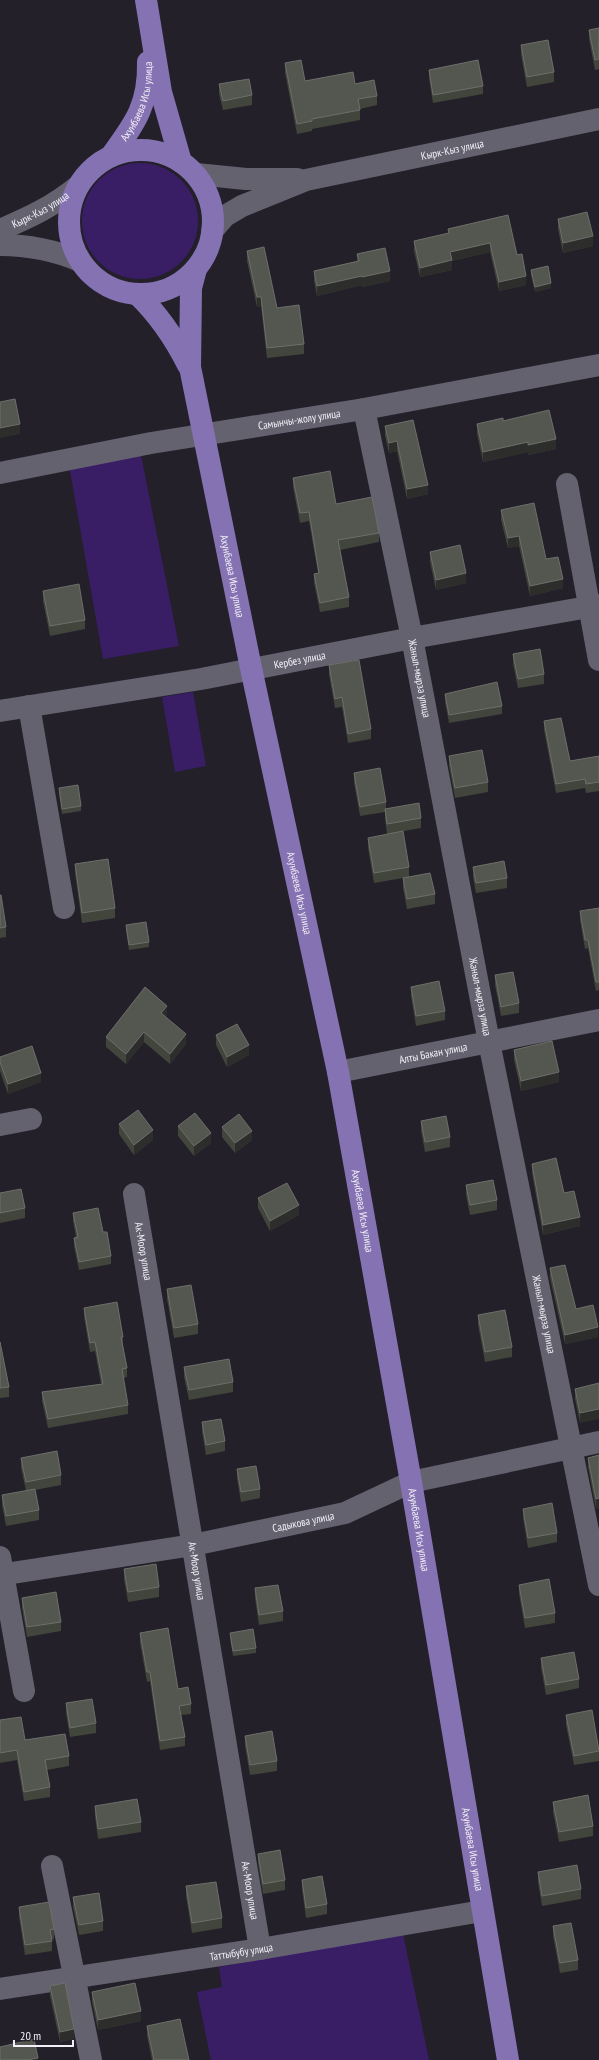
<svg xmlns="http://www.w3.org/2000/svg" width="599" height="2060" viewBox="0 0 599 2060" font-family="'PT Sans Narrow',sans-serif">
<rect width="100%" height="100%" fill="#23202a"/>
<!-- green -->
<path fill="#391e66" d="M82 221a58 58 0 1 1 116 0a58 58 0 1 1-116 0Z
M140,450L179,646L103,659L69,465Z
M193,692L206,766L175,772L162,697Z
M403,1934L429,2060H211L197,1992L222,1987L219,1967Z"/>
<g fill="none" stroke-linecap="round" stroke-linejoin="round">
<!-- minor -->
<g stroke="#65626f" stroke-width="22">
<path id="s1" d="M364,409L412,638L489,1042L599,1585"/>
<path id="s2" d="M0,473L151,443L364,409L599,365"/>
<path d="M567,484L599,660"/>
<path d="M29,706L64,908"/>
<path id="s3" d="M0,711L201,679L412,638L599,605"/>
<path id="s4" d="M338,1072L599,1020"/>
<path d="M0,1125L31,1119"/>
<path id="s5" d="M134,1194L260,1949"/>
<path d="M0,1557L24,1691"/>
<path id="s6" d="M0,1575L193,1545L345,1513L411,1482L599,1442"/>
<path d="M52,1866L91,2060"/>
<path id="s7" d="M0,1989L260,1949L482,1911"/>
</g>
<!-- tertiary -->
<g stroke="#65626f" stroke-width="22">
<path d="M196,174L246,179H297"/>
<path id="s8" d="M0,230C30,217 52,207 78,186"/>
<path id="s9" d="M212,231L225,216L242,206L306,180L599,119"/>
<path d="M0,245C29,245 54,250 80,261"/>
</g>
<!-- primary -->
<g stroke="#8572b3" stroke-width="22">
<path d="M146,0L161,92L181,162"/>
<circle cx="141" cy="222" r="72"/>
<path id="s10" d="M111,156C135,123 149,105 148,62"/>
<path id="s11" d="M196,269L191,288L190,367L251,668L338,1072L411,1482L508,2060"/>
<path d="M137,294C159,315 174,337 188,365"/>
</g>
</g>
<!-- wall -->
<path fill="#41453b" d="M599,28V69L595,70L589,39V30Z
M521,45L554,72V82L527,87L521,55Z
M285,63L305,81L355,84L377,96V105L360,109V120L312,129V131L297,134L285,73Z
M429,70L483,86V94L433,103L429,78Z
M219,84L252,95V105L223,110L219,94Z
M508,215L517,255L526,285L499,291L490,252L452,261V270L420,277L414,251V241L448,234V229Z
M558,219L593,246L563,253L558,229Z
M247,251L277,308L304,344V354L267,358L261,306L257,307L247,261Z
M357,254L390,281L362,287V285L317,296L314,281V271L357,261Z
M531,270L551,288L535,292L531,275Z
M413,420L428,494L407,499L397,451L389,453L385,436V426Z
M503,421L556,449L528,455V452L483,462L477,434V424Z
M293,478L379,533V542L340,550L349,597V607L320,612L314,583V574L318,573L309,521L300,523L293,487Z
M501,510L546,559L563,588L530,596L519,546L508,548L501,520Z
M430,552L466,583L436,590L430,562Z
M43,591L85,620V629L50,636L43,601Z
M513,654L544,674V684L518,688L513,664Z
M329,665L371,729V739L348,743L342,707L335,708L329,675Z
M445,694L502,706V714L449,723L445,702Z
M544,721L570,761L599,756V791L586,793L585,788L556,793L544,730Z
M449,756L488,782V792L455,798L449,766Z
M354,773L386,802V809L421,818V828L387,834L385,819V812L360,816L354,783Z
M59,788L81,806V811L62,814L59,793Z
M368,838L409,867V877L435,894V904L407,909L403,888V878L374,883L368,848Z
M75,864L115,908V918L82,923L75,873Z
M473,867L507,878V888L476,893L473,877Z
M0,895L6,927V937L0,938Z
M599,908V990L596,991L588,948L585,949L580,920V911Z
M126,925L149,942V947L129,950L126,930Z
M495,975L519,1003V1013L501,1016L495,985Z
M411,987L445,1011V1020L416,1026L411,996Z
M167,1015L165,1017L186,1044L170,1064L144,1042L126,1064L106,1047V1037Z
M216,1035L249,1055L227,1067L216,1045Z
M514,1050L559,1082L521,1091L514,1060Z
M0,1057L41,1082L8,1094L0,1071Z
M421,1121L450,1137V1147L425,1152L421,1131Z
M119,1124L153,1140L134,1155L119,1134Z
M178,1126L211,1143L194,1156L178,1136Z
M222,1127L252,1140L235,1153L222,1137Z
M532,1164L564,1193L580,1226L543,1235L532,1173Z
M466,1185L497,1200V1210L470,1215L466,1195Z
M0,1193L25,1208V1218L0,1223Z
M258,1198L299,1215L270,1231L258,1208Z
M73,1213L111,1256V1264L79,1270L74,1246V1238L76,1237L73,1221Z
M550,1268L576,1309L598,1337L565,1344L550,1278Z
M167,1289L198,1324V1334L174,1338L167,1299Z
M84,1308L123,1337V1346L127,1368V1377L123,1378L128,1405V1414L48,1428L42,1401V1392L101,1384L95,1351L90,1352L84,1317Z
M478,1315L512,1347V1357L485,1362L478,1325Z
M0,1342L9,1387V1397L0,1398Z
M184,1367L233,1382V1392L189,1400L184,1377Z
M599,1383L580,1423L575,1399V1389Z
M202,1422L225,1441V1451L206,1455L202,1432Z
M599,1455V1508L596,1509L588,1467V1458Z
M21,1458L61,1475V1485L35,1490L39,1510V1520L6,1526L2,1505V1495L26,1491L21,1468Z
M237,1469L260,1489V1498L241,1502L237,1479Z
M523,1509L557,1533V1542L528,1548L523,1518Z
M124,1569L159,1587V1597L128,1602L124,1579Z
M519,1585L555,1613V1623L525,1628L519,1594Z
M255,1588L283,1611V1621L259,1625L255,1598Z
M22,1598L61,1622V1631L27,1637L22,1608Z
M140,1633L178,1689L191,1704V1714L181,1715L185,1737V1746L160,1750L150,1681L147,1682L140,1643Z
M230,1633L256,1648V1653L233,1656L230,1638Z
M541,1658L579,1679V1688L546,1695L541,1668Z
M66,1703L96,1723V1733L70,1737L66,1713Z
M566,1715L599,1749V1761L574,1765L566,1725Z
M0,1720L25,1740L69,1756V1766L47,1770L50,1787V1797L24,1801L17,1760L0,1763Z
M245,1736L277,1761V1771L250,1775L245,1746Z
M553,1802L593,1826V1836L559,1842L553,1812Z
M95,1806L141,1822V1832L98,1839L95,1816Z
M258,1854L285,1880V1890L263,1894L258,1863Z
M538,1872L581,1889V1899L542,1906L538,1882Z
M302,1880L327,1904V1914L306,1918L302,1889Z
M186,1886L222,1918V1928L192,1933L186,1896Z
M73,1897L103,1921V1931L79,1935L73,1907Z
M19,1907L54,1929V1939H52V1951L25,1955L19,1917Z
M553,1926L578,1960V1970L560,1973L553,1936Z
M50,1986L74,2039L60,2042L50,1996Z
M92,1992L141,2021L98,2030L92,2002Z
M147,2026L189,2060H152L147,2036Z"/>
<!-- shaded-wall -->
<path fill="#2d2e2c" d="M593,236V246L563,253V243Z
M490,243V252L452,261V270L420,277V268L450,252Z
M390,271V281L362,287V277Z
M362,276V285L317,296V286Z
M526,276V285L499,291V282Z
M551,283V288L535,292V287Z
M257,297H261V306L257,307Z
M20,424V434L0,438V428Z
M556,439V449L528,455V445Z
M397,441V451L389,453V443Z
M528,442V452L483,462V452Z
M428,485V494L407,499V489Z
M519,536V546L508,548V538Z
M466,573V583L436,590V580Z
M563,579V588L530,596V586Z
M167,1006V1015L161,1023V1013Z
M144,1032V1042L126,1064V1054Z
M186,1034V1044L170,1064V1054Z
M249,1045V1055L227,1067V1057Z
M559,1072V1082L521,1091V1081Z
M41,1073V1082L8,1094V1084Z
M153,1130V1140L134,1155V1145Z
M252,1131V1140L235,1153V1143Z
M211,1133V1143L194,1156V1146Z
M299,1205V1215L270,1231V1221Z
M580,1217V1226L543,1235V1225Z
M598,1327V1337L565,1344V1335Z
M599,1409V1419L580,1423V1413Z
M599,1498V1508L596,1509V1499Z
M141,2011V2021L98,2030V2020Z
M74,2029V2039L60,2042V2032Z
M38,2058V2060H27Z"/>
<!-- building -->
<path fill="#54574f" stroke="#6d6f6a" d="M599,28V59L595,60L589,30Z
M548,40L554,72L527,77L521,45Z
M301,60L305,81L353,72L355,84L374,80L377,96L358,99L360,110L312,119V121L297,124L285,63Z
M478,60L483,86L433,95L429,70Z
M249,79L252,95L223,101L219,84Z
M587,212L593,236L563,243L558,219Z
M508,215L517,255L522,254L526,276L499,282L490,243L450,252L452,260L420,268L414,241L449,233L448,229Z
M264,247L277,308L299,305L304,344L267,348L261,297H257L247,251Z
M385,248L390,271L362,277V276L317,286L314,271L359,261L357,254Z
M548,266L551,283L535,287L531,270Z
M15,399L20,424L0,428V402Z
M549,410L556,439L528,445V442L483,452L477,424L503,418V421Z
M413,420L428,485L407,489L397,441L389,443L385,426Z
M330,471L336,504L372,497L379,533L338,540L349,597L320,603L314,574L319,573L309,512L300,513L293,478Z
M534,503L546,559L558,557L563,579L530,586L519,536L508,538L501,510Z
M460,545L466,573L436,580L430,552Z
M79,584L85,620L50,626L43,591Z
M540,649L544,674L518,679L513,654Z
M359,660L371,729L348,734L342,697L335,699L329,665Z
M497,682L502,706L449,715L445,694Z
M561,718L570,761L599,756V782L586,784L585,779L556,784L544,721Z
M482,750L488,782L455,788L449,756Z
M380,768L386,802L360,807L354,773Z
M78,785L81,806L62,809L59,788Z
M419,803L421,818L387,824L385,809Z
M403,831L409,867L374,873L368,838Z
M108,859L115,908L82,913L75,864Z
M504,861L507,878L476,883L473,867Z
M430,873L435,894L407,899L403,878Z
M0,895H1L6,927L0,928Z
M599,908V982H596L588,940H585L580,911Z
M146,922L149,942L129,945L126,925Z
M513,972L519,1003L501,1007L495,975Z
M439,981L445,1011L416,1016L411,987Z
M145,987L167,1006L161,1013L186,1034L170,1054L144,1032L126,1054L106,1037Z
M237,1024L249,1045L227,1057L216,1035Z
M552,1041L559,1072L521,1081L514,1050Z
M32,1046L41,1073L8,1084L0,1062V1057Z
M138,1110L153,1130L134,1145L119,1124Z
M195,1113L211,1133L194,1146L178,1126Z
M239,1114L252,1131L235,1143L222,1127Z
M446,1116L450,1137L425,1142L421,1121Z
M556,1158L564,1193L574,1191L580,1217L543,1225L532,1164Z
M493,1180L497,1200L470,1205L466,1185Z
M287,1183L299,1205L270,1221L258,1198Z
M21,1189L25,1208L0,1213V1193Z
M98,1208L103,1232H107L111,1256L79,1262L74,1238L78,1237L73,1213Z
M565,1265L576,1309L593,1305L598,1327L565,1335L550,1268Z
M191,1285L198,1324L174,1328L167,1289Z
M117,1302L123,1337H121L127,1368L122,1369L128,1405L48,1419L42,1392L103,1384L95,1342L90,1343L84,1308Z
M505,1310L512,1347L485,1352L478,1315Z
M0,1342L9,1387L0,1388Z
M229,1359L233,1382L189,1390L184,1367Z
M599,1383V1409L580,1413L575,1389Z
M221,1419L225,1441L206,1445L202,1422Z
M57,1451L61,1475L26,1482L21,1458Z
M599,1455V1498L596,1499L588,1458Z
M256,1466L260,1489L241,1492L237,1469Z
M35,1489L39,1510L6,1516L2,1495Z
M552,1503L557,1533L528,1538L523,1509Z
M156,1564L159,1587L128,1592L124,1569Z
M549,1579L555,1613L525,1618L519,1585Z
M278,1585L283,1611L259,1615L255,1588Z
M56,1592L61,1622L27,1627L22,1598Z
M168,1628L178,1689L188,1687L191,1704L179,1706L185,1737L160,1741L150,1672H147L140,1633Z
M253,1629L256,1648L233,1651L230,1633Z
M574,1652L579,1679L546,1685L541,1658Z
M92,1699L96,1723L70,1728L66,1703Z
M592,1710L599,1751L574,1756L566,1715Z
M21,1717L25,1740L65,1734L69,1756L45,1760L50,1787L24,1792L17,1750L0,1753V1720Z
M272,1731L277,1761L250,1765L245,1736Z
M588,1795L593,1826L559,1832L553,1802Z
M137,1799L141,1822L98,1829L95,1806Z
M280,1850L285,1880L263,1884L258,1854Z
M577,1865L581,1889L542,1896L538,1872Z
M322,1876L327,1904L306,1908L302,1880Z
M216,1882L222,1918L192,1923L186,1886Z
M99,1893L103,1921L79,1925L73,1897Z
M49,1902L54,1929L50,1930L52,1941L25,1945L19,1907Z
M571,1923L578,1960L560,1963L553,1926Z
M65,1983L74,2029L60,2032L50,1986Z
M135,1983L141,2011L98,2020L92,1992Z
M180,2019L189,2060H154L147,2026Z
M34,2039L38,2058L27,2060H0V2047Z"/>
<g text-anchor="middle" stroke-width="3" stroke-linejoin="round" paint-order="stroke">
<!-- street labels -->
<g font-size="11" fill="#f1f0f7" stroke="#23202a">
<text dy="4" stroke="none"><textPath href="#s10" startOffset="62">Ахунбаева Исы улица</textPath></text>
<text dy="4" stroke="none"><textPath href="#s9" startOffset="258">Кырк-Кыз улица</textPath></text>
<text dy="4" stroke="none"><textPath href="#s8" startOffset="45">Кырк-Кыз улица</textPath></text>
<text dy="4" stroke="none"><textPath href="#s2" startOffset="304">Самынчы-жолу улица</textPath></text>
<text dy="4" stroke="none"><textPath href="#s11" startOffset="312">Ахунбаева Исы улица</textPath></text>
<text dy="4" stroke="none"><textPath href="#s3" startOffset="304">Кербез улица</textPath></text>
<text dy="4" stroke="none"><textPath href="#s1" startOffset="275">Жаныл-мырза улица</textPath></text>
<text dy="4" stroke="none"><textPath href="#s11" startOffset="636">Ахунбаева Исы улица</textPath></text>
<text dy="4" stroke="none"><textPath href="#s1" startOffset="599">Жаныл-мырза улица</textPath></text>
<text dy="4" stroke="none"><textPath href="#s4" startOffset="97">Алты Бакан улица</textPath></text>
<text dy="4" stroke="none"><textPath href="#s11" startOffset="960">Ахунбаева Исы улица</textPath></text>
<text dy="4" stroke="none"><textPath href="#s5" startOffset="58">Ак-Моор улица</textPath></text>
<text dy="4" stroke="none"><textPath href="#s1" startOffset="923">Жаныл-мырза улица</textPath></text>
<text dy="4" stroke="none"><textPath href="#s6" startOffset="308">Садыкова улица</textPath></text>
<text dy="4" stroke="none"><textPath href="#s11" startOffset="1284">Ахунбаева Исы улица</textPath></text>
<text dy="4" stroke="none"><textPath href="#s5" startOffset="382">Ак-Моор улица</textPath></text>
<text dy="4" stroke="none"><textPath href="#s11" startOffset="1608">Ахунбаева Исы улица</textPath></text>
<text dy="4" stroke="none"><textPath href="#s5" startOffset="706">Ак-Моор улица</textPath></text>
<text dy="4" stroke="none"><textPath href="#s7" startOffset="244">Таттыбубу улица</textPath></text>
</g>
</g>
<!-- scale -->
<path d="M14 2040v6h59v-6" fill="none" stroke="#f1f0f7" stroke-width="2"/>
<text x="20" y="2040" font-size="12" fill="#f1f0f7" stroke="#23202a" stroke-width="3" paint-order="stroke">20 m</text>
</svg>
